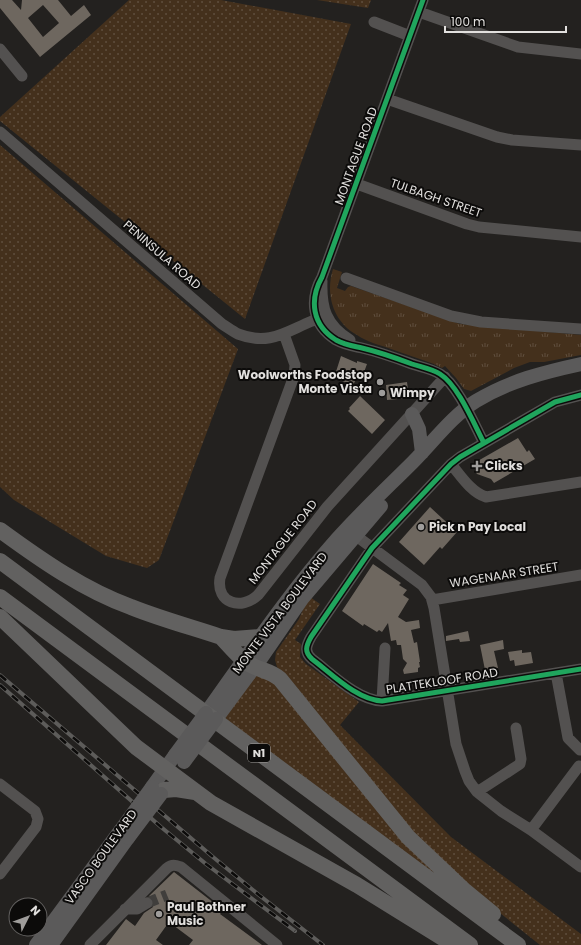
<svg xmlns="http://www.w3.org/2000/svg" width="581" height="945" viewBox="0 0 581 945" font-family="Poppins,sans-serif">
<defs>
<pattern id="grass-dots" width="8" height="8" patternUnits="userSpaceOnUse"><rect width="8" height="8" fill="#44301c"/><path d="M2 2h.1M6 6h.1" fill="none" stroke="#5f4e3d" stroke-width="1.8" stroke-linecap="round"/></pattern>
<pattern id="park-tufts" width="24" height="20" patternUnits="userSpaceOnUse"><rect width="24" height="20" fill="#44301c"/><path d="M3 7l-1-3M5 7V3M7 7l1-3M15 17l-1-3M17 17v-4M19 17l1-3" fill="none" stroke="#5f4e3d"/></pattern>
</defs>
<rect width="100%" height="100%" fill="#23211f"/>
<!-- grass -->
<path fill="url(#grass-dots)" d="M129,0H221L351,24L245,319L0,121V117Z
M317,0H371L368,8Z
M0,145L238,349L159,560L147,568L106,556L14,500L0,487Z
M310,597L320,604L295,640L301,644L300,657L306,664L359,702L340,725L451,837L581,934V945H540L475,893L421,845L277,667L275,660L276,652L299,619L306,602Z
M264,672L471,901L224,718L258,673Z"/>
<!-- park -->
<path fill="url(#park-tufts)" d="M333,269L342,272L337,288L345,291L348,287L351,286L460,324L581,335V355L544,362H530L514,368L471,391L464,389L456,378L445,366L442,368L434,364C420,359 405,354 391,349C380,345 367,342 357,335C333,322 325,294 333,269Z"/>
<!-- building -->
<path fill="#6e675f" fill-rule="evenodd" d="M0,0H12L21,10L22,0H58L71,16L84,5L91,15L40,57L0,8ZM43,5L59,23L43,37L28,18Z
M341,356L357,363V361L367,364L363,375L359,374L353,385L334,378Z
M407,382L409,398L387,400L386,385Z
M360,396L385,420L372,434L348,411L350,409L349,408Z
M518,438L527,452L529,450L535,459L494,483L491,479L477,474L474,470L476,462Z
M430,507L457,532L442,549L440,547L424,565L399,542Z
M373,564L401,583L399,585L407,590L403,595L409,599L398,617L406,622L419,620L420,628L411,630L414,643L417,642L420,662H419L420,667L418,668V672L404,674L403,670L407,663L403,659L401,645H397L396,640L391,641L388,623L382,632L379,630L377,632L364,624L363,626L342,611Z
M468,631L470,641L460,642L459,639L446,641V636Z
M503,640L504,649L494,651L498,668L485,670L480,645Z
M522,650V653L531,652L533,663L515,666L514,660L510,661L508,652Z
M174,872L223,910L220,914L262,945H189L193,940L169,922L156,940L163,945H106L126,919L135,926L144,913L153,907V900L149,896Z"/>
<g fill="none" stroke-linecap="round" stroke-linejoin="round">
<!-- minor-tunnel -->
<path stroke="#403e3c" stroke-width="11" stroke-dasharray="11 5.5" stroke-linecap="butt" d="M147,903L167,895"/>
<!-- minor -->
<path stroke="#535150" stroke-width="11" d="M423,0L322,277C309,300 312,325 336,340C345,345 353,346 362,348C379,352 396,358 412,364C421,367 432,369 440,374C458,385 474,424 484,443
M419,12L518,47L581,54
M374,22L410,36
M0,49L22,76
M387,99L497,137L512,140L581,145
M0,132L222,324C227,327 232,331 238,334C269,346 285,332 312,321C317,320 322,318 327,316
M357,184L467,224L479,227L581,237
M346,278L451,316L481,322L581,329
M322,281C321,308 326,325 350,340
M284,334L295,365L294,376L220,578C216,603 241,611 258,595L327,507L445,377
M581,395L555,402L460,457L451,464L372,548L311,637C306,646 304,652 312,659C332,674 357,700 382,701L581,669
M451,464C461,476 471,492 486,497L581,482
M349,535H355L422,585L431,597L434,608L456,744L465,771L469,781L477,792L501,811L531,830L581,867
M432,600L581,575
M556,673L568,738L580,750
M382,701L385,648
M0,784L35,811L38,819L36,827L0,874
M477,792L520,764L521,759L516,728
M531,830L579,766
M125,909H137L147,903
M90,945L167,868C172,864 175,865 181,867L277,945"/>
<!-- major -->
<path stroke="#5b5a5a" stroke-width="14" d="M412,414L419,429L422,453
M206,713C248,654 289,593 337,539C361,512 388,487 413,462C433,442 452,416 476,401C509,381 544,372 581,364
M216,719L262,657L302,599L381,506
M152,787L175,755
M36,945L120,831
M51,945L128,838"/>
<!-- highway -->
<path stroke="#626160" stroke-width="16" d="M0,530C41,560 84,590 131,607C161,619 191,627 221,637L234,639L260,637
M0,561L518,945
M0,597L470,945
M0,617L136,747L211,803L357,885L454,945
M221,637C231,647 241,661 255,667C264,671 272,672 280,679L408,837L465,891L493,914
M164,790L176,789L195,792"/>
<defs>
<path id="rail" d="M0,675L213,857L259,895L323,945
M0,685L161,827L206,864L295,931"/>
</defs>
<!-- rail casing -->
<use href="#rail" stroke="#5d5c5a" stroke-width="4"/>
<!-- rail -->
<use href="#rail" stroke="#0c0b0a" stroke-width="2.5" stroke-dasharray="8" stroke-linecap="butt"/>
<!-- major-bridge -->
<path stroke="#5b5a5a" stroke-width="14" d="M175,755L206,713
M184,762L216,719
M120,831L152,787
M128,838L161,794"/>
<defs>
<path id="cycleway" d="M423,0L322,277C309,300 312,325 336,340C345,345 353,346 362,348C379,352 396,358 412,364C421,367 432,369 440,374C458,385 474,424 484,443
M581,395L555,402L460,457L451,464L372,548L311,637C306,646 304,652 312,659C332,674 357,700 382,701L581,669"/>
</defs>
<!-- cycleway casing -->
<use href="#cycleway" stroke="#0c0b0a" stroke-width="8"/>
<!-- cycleway -->
<use href="#cycleway" stroke="#20a55d" stroke-width="5"/>
</g>
<!-- markers -->
<g fill="#9f9d9b" stroke="#0c0b0a" stroke-width="1.5">
<circle cx="380" cy="382" r="4"/>
<circle cx="382" cy="393" r="4"/>
<path d="M475 460h4v4h4v4h-4v4h-4v-4h-4v-4h4z"/>
<circle cx="421" cy="527" r="4"/>
<circle cx="159" cy="914" r="4"/>
</g>
<g text-anchor="middle" stroke-width="4" stroke-linejoin="round" paint-order="stroke">
<!-- shield labels -->
<rect fill="#0c0b0a" stroke="#a2a09e" stroke-width="1" x="248" y="744" width="22" height="18" rx="3"/>
<g font-size="11" font-weight="bold" fill="#e2e0de">
<text x="259" y="757">N1</text>
</g>
<!-- street labels -->
<g font-size="12" fill="#e2e0de" stroke="#0c0b0a">
<text transform="translate(356 156) rotate(-70)" y="4">MONTAGUE ROAD</text>
<text transform="translate(436 198) rotate(19)" y="4">TULBAGH STREET</text>
<text transform="translate(162 255) rotate(41)" y="4">PENINSULA ROAD</text>
<text transform="translate(283 542) rotate(-52)" y="4">MONTAGUE ROAD</text>
<text transform="translate(504 575) rotate(-9)" y="4">WAGENAAR STREET</text>
<text transform="translate(280 613) rotate(-53)" y="4">MONTE VISTA BOULEVARD</text>
<text transform="translate(442 681) rotate(-9)" y="4">PLATTEKLOOF ROAD</text>
<text transform="translate(101 857) rotate(-54)" y="4">VASCO BOULEVARD</text>
</g>
<!-- poi labels -->
<g font-size="12" font-weight="bold" fill="#e2e0de" stroke="#0c0b0a" text-anchor="start">
<text x="372" y="379" text-anchor="end">Woolworths Foodstop<tspan x="372" dy="14">Monte Vista</tspan></text>
<text x="390" y="397">Wimpy</text>
<text x="485" y="470">Clicks</text>
<text x="429" y="531">Pick n Pay Local</text>
<text x="167" y="911">Paul Bothner<tspan x="167" dy="14">Music</tspan></text>
</g>
</g>
<!-- north arrow -->
<g transform="translate(28 917) rotate(48)"><circle r="19" fill="#0c0b0a" stroke="#62605f"/>
<path d="M0-3L7 15L0 10L-7 15Z" fill="#9f9d9b"/>
<text y="-6" font-size="11" font-weight="bold" text-anchor="middle" fill="#e2e0de">N</text>
</g>
<!-- scale -->
<path d="M445 26v6h121v-6" fill="none" stroke="#e2e0de" stroke-width="2"/>
<text x="451" y="26" font-size="12" fill="#e2e0de" stroke="#0c0b0a" stroke-width="3" paint-order="stroke">100 m</text>
</svg>
